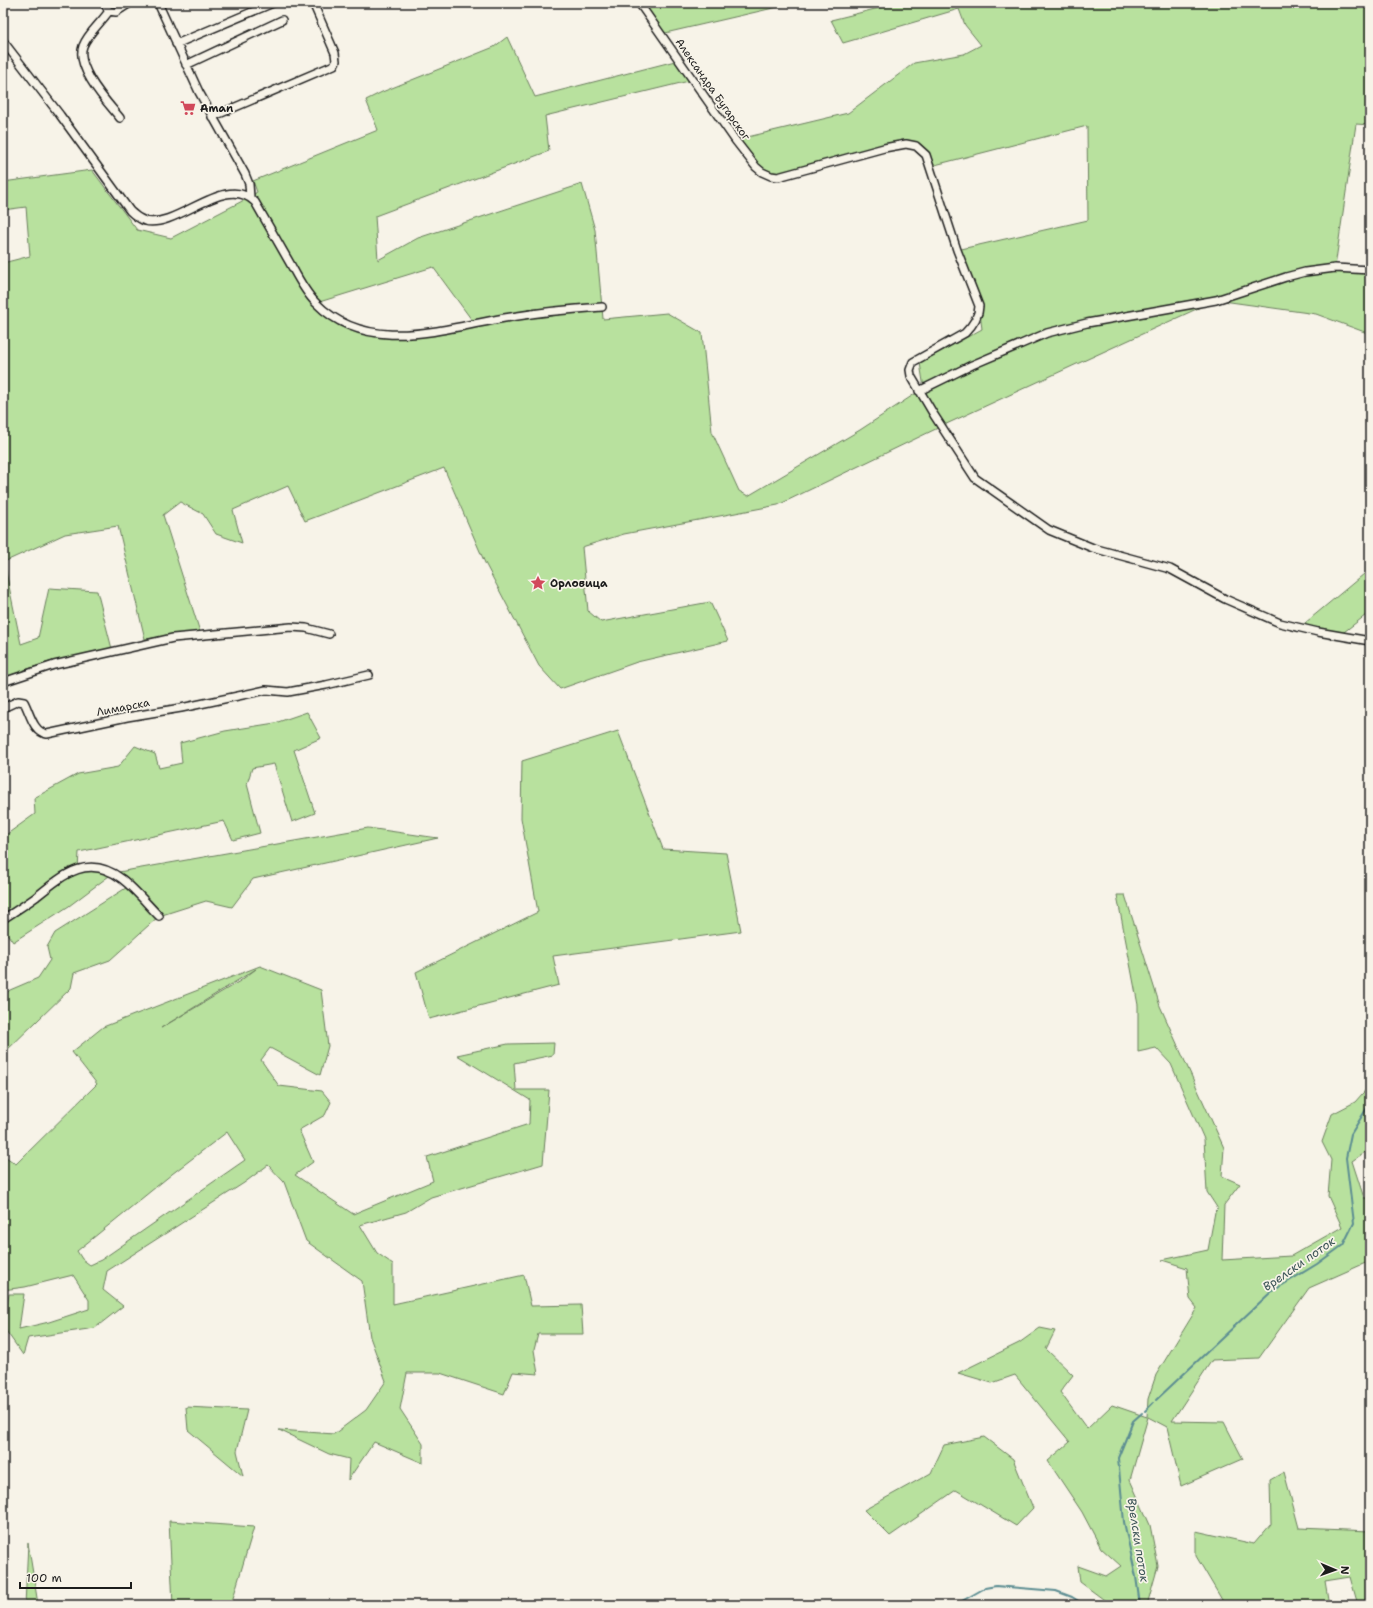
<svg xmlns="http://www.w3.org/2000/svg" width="1373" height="1608" viewBox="0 0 1373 1608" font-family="'Shantell Sans',sans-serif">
<rect width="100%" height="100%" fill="#f7f3e8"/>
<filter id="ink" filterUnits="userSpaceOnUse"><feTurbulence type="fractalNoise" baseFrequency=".025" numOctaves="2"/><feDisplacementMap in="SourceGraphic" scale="8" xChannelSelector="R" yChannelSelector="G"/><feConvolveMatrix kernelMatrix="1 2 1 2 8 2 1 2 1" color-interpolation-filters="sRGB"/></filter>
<g filter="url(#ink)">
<!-- green -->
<path fill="#b8e19e" stroke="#6a7e5d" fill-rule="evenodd" d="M639,3H795L661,34Z
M899,3H1370V125L1356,124L1335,267L1370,270V334L1316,314L1216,300L942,426L778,505L624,534L582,547L588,611L601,622L710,602L728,641L637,662L560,689L539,666L485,563L444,468L305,521L288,486L233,510L242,543L216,534L203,514L180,502L163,515L200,632L145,639L118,526L65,534L4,562L21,644L38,638L49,588L97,591L112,649L45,663L3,678V263L30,256L26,207L3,210V182L92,170L137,230L171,238L250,197L257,192L253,181L378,130L366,100L382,92L494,47L507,37L535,97L679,60L693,80L545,116L549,151L375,216L378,260L418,238L582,184L595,230L603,319L667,313L702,333L712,432L739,491L748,496L860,430L924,388L920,363L982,329L979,306L957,250L1088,220L1087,126L931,166L921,149L906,144L778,177L762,172L735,140L848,113L914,63L964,54L981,45L965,25L959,9L843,43L831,20ZM433,267L474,323L391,335L344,325L316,303Z
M1370,569V612L1340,635L1299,628Z
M307,712L321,738L294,750L315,813L292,822L274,764L252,768L247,784L260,833L233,840L224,821L79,852L78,870L97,867L113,873L368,828L438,838L253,879L232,907L206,901L159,916L110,960L74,973L71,988L3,1054V997L10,990L38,978L50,960L47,947L55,933L129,886L113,873L69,906L13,942L3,928V837L35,814L34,798L78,774L118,767L135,746L155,754L159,768L182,763L180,743L225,731L275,723Z
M618,731L663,849L726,853L741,931L553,956L559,985L429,1019L416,972L538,912L521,818L522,761Z
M1117,895H1125L1160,1006L1224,1148L1222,1176L1240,1184L1224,1205L1222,1260L1291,1256L1342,1227L1328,1196L1331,1160L1322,1142L1332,1114L1355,1102L1370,1085V1151L1368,1150L1352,1161L1364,1198H1370V1261L1309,1288L1259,1358L1212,1360L1172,1421L1224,1422L1243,1459L1181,1486L1167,1427L1148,1417L1130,1480L1150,1525L1158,1566L1147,1605H1111L1080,1582L1078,1566L1106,1576L1121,1566L1101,1548L1082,1512L1048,1461L1070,1442L1015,1375L992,1383L958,1373L1019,1343L1040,1328L1055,1331L1046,1349L1073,1375L1060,1392L1087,1429L1112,1405L1147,1417L1148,1399L1156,1375L1197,1308L1190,1299L1187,1268L1162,1260L1208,1250L1215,1212L1218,1209L1207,1192L1204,1139L1171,1064L1156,1048L1138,1052V1005Z
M260,966L321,990L328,1046L320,1075L270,1048L261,1060L279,1086L322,1091L331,1102L325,1115L299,1130L313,1162L295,1175L353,1214L433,1181L427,1157L529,1124L530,1100L457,1055L508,1044L554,1043L553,1055L514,1063L516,1090H549L543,1164L431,1197L406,1212L360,1225L377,1253L393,1264V1304L524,1275L531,1306L581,1305L583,1334H538L534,1350L538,1374L513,1372L504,1394L440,1373H407L400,1409L423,1444V1463L374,1442L348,1480L349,1459L329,1454L279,1430L334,1434L366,1410L386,1381L370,1337L362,1281L306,1241L284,1182L268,1165L244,1183L107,1271L103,1290L123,1306L95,1328L28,1338L23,1355L4,1328L9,1294H24L19,1329L49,1322L89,1309V1300L73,1275L25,1287L3,1290V1155L16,1164L97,1084L72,1052L103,1027ZM256,969L240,981L161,1028ZM227,1132L245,1160L101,1260L90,1265L82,1259L77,1251L172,1174Z
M186,1407L247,1410L237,1451L243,1476L188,1430Z
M984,1437L1013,1459L1033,1508L1016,1526L956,1490L890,1536L864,1510L931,1473L944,1445Z
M1284,1472L1299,1528L1370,1531L1369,1605H1358L1350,1577L1325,1581L1329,1605H1225L1196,1556V1531L1254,1544L1271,1524L1270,1480Z
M169,1521L254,1527L231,1605H173Z
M28,1543L38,1604V1605H25Z"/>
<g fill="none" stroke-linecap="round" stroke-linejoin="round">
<!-- stream -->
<path stroke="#5c8d92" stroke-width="2" d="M1156,1400L1271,1292L1317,1264L1343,1245L1354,1223L1346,1158L1351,1134L1370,1103
M1145,1411L1153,1403
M955,1605L985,1588L996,1586L1056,1591L1072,1597L1085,1605
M1140,1605L1136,1577L1124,1522L1118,1458L1133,1421L1142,1413"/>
<defs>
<path id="minor" d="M104,3L109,11L116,12L130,3
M158,3L199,92L245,174L249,184L250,197
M639,3L735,140L756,167L762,172L771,176L778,177L884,148L906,144L916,146L926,155L957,250L979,306C979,317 972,326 965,333L913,362L910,370L911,376L934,415L975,478L1049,530L1093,548L1170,569L1225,599L1280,623L1318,632L1370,641
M109,11C101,23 88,33 83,46C75,68 107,102 120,118
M3,41L60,115L130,211C134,215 140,219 145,221C178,229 225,172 255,202C267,223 279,244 291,265C298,278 305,292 316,303C369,357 447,327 511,317C541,312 572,309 602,307
M176,44L273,3
M186,65L282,20
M212,117L334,65L336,61L335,53L313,3
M919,391L972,365L1047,333L1087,323L1216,300L1286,277L1305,272L1335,268L1370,270
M3,682L54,665L173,638L291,627L306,628L329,634
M3,708L18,701L24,702C30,713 33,732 47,734L127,717L181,708L266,690L288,692L326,685L369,675
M3,919C14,912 25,905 36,897C63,875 88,853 122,879C134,888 148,905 159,916"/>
</defs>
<!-- minor casing -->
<use href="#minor" stroke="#1c1c1c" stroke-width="10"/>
<!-- minor -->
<use href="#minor" stroke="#f7f3e8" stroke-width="7"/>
</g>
</g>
<!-- icons -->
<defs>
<symbol id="supermarket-bare" viewBox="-9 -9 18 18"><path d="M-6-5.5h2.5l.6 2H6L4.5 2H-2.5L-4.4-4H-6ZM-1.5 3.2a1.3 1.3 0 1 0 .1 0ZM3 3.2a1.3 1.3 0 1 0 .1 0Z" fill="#d1495b" stroke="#f7f3e8" stroke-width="2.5" paint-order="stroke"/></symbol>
<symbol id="sight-bare" viewBox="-9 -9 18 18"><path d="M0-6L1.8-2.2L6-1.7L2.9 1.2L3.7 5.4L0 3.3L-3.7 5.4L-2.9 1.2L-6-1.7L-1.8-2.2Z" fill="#d1495b" stroke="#f7f3e8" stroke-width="2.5" paint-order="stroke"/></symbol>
</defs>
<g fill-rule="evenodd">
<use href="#supermarket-bare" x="177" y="97" width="22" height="22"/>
<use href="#sight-bare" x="527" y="572" width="22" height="22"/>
</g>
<g text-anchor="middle" stroke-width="3.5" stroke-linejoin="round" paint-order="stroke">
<!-- street labels -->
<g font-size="11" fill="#1c1c1c" stroke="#f7f3e8">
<text transform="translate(713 89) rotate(55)" y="4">Александра Бугарског</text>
<text transform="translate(123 707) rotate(-11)" y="4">Лимарска</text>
</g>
<!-- poi labels -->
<g font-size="11" font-weight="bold" fill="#1c1c1c" stroke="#f7f3e8" text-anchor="start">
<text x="200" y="112">Aman</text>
<text x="550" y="587">Орловица</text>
</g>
<!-- water labels -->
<g font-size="12" font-style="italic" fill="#3c5457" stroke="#f7f3e8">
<text transform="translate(1299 1264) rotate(-35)" y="4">Врелски поток</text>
<text transform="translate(1138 1540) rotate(81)" y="4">Врелски поток</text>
</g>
</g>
<!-- margin -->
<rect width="1373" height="1608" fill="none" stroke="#f7f3e8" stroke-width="16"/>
<rect x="8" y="8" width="1357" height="1592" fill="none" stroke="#1c1c1c" stroke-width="1.5" filter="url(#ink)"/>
<!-- north arrow -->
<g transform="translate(1335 1570) rotate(92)" stroke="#f7f3e8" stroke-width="3" paint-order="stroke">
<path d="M0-3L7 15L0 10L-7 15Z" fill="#1c1c1c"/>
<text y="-6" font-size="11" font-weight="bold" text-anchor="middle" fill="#1c1c1c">N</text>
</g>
<!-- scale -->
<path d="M20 1582v6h111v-6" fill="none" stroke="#1c1c1c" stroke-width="2"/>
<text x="26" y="1582" font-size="12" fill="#1c1c1c" stroke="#f7f3e8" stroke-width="3" paint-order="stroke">100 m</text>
</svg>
